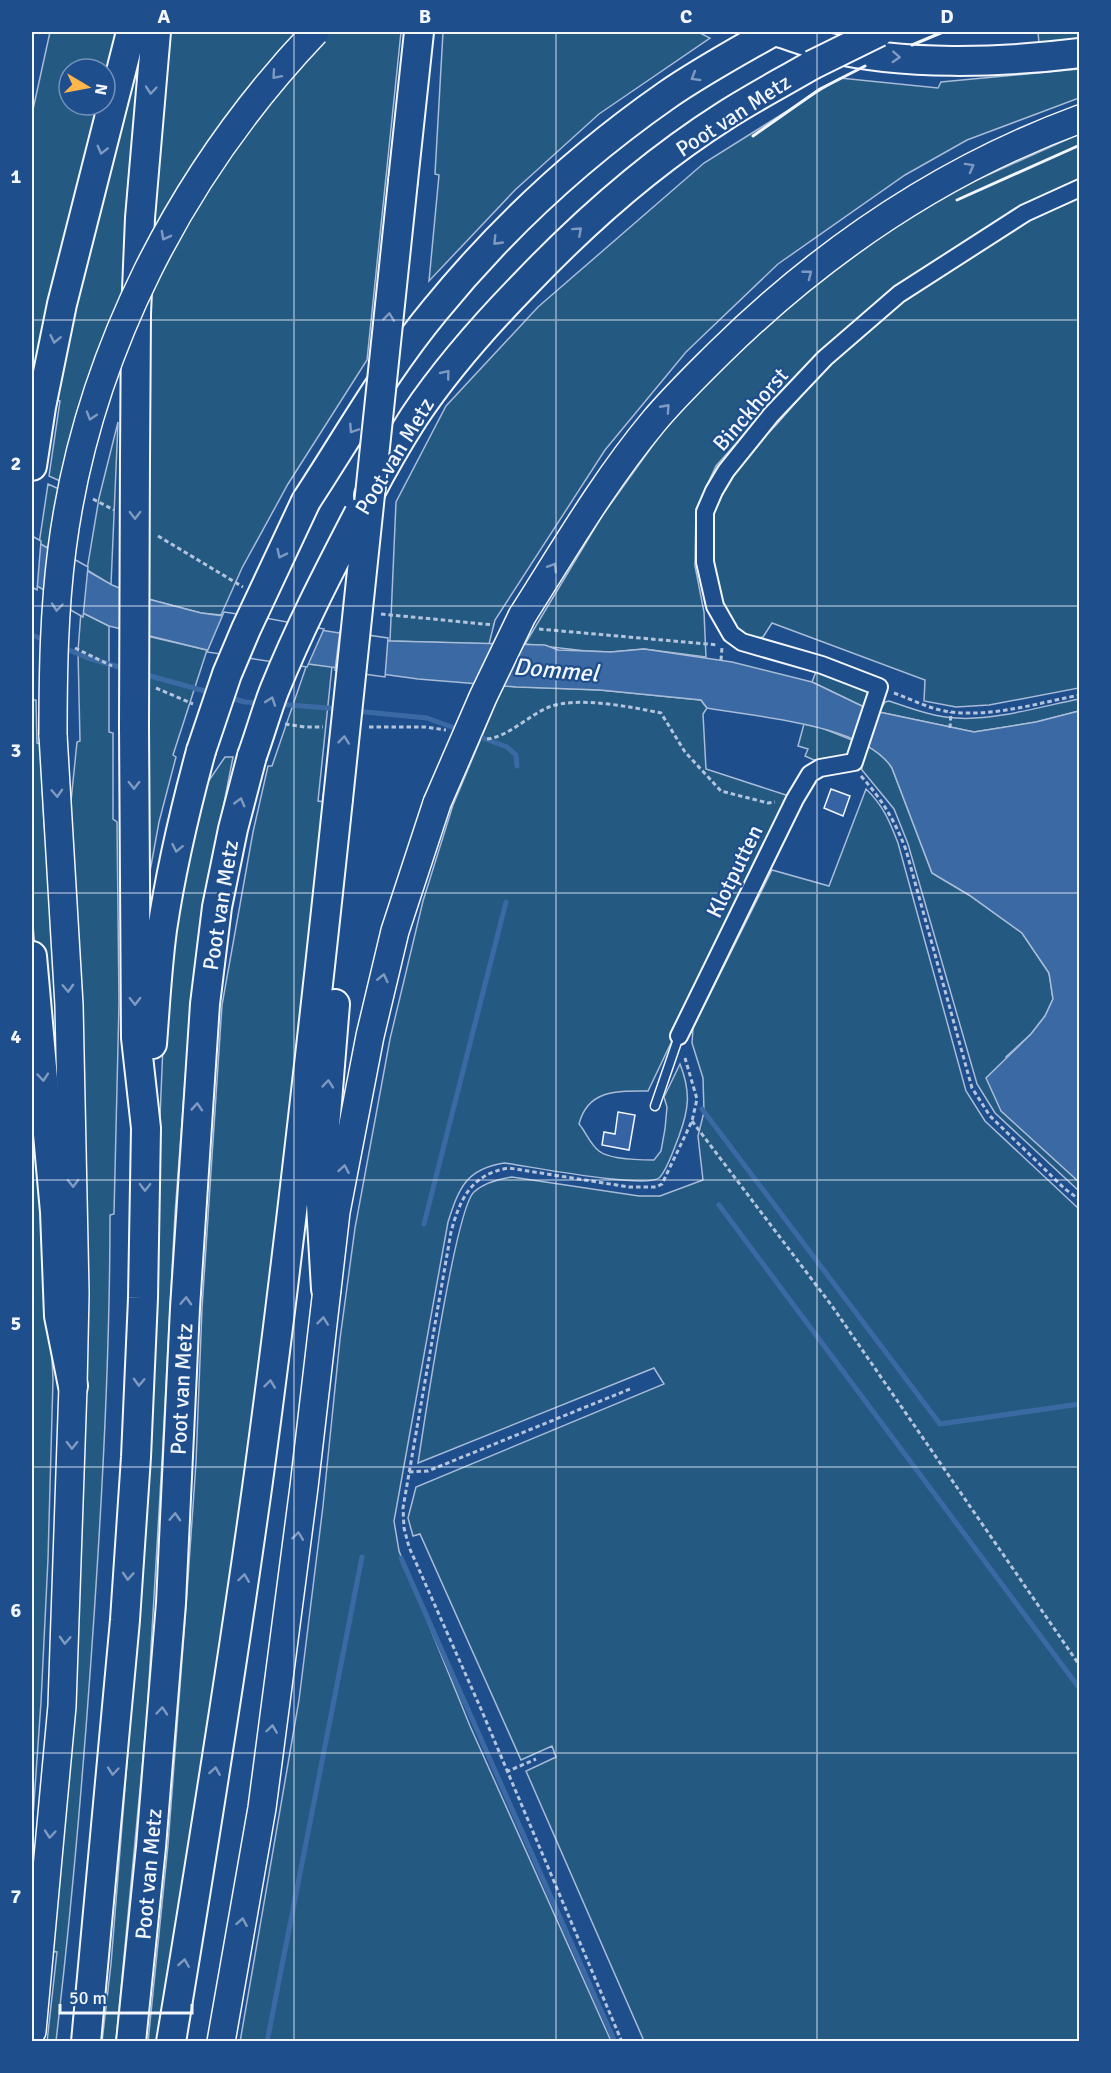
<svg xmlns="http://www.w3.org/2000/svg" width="1111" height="2073" viewBox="0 0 1111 2073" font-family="Signika,sans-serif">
<rect width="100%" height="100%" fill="#1f4e8c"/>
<!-- green -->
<path fill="#245a82" stroke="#a8bbd7" stroke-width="1.5" d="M50,32H117L105,94V69H69V105H103L32,398V114Z
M142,32L125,218L124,291L112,316L80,409L60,481L49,476L60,401L55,399L59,349Z
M164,32H401L367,360L288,484L242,568L221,615L201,613L148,599L145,364Z
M443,32H698L710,38L599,114L515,190L429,281L439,175L435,174Z
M951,32H1079V39L1039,43L1038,32Z
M1079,69V98L967,140L905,175L778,264L686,352L605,450L495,620L489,644L390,641L396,502L446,406L538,307L704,163L840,78L938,88L941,82Z
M1079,134V181L1021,207L764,412L716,466L696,509L695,566L704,612L706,657L644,649L611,652L586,651L525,644L602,516L666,427L703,382L793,299L930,201Z
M1079,196V688L989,705L956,707L924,701L925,680L772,623L763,637L751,639L735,627L721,604L711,558V512L733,469L777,424L830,363L903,301L1027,220Z
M118,422L111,585L87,570L99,498Z
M48,484L59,489L48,548L39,544Z
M81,612L109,626V732L113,733V819L117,822L119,1003L114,1214L110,1215C110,1328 105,1441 98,1554C88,1717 75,1880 56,2041L47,2042L57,1952L50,1951L71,1707L69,821L77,742L80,741L78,651Z
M147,636L207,650L173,755L176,757L159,822L142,915Z
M307,664L332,666L318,801L325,802L313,918L247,1476L159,2041L148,2042L168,1845L186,1607L196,1463L202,1308L222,1005L253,832L268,766H272Z
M817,669L866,688L869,693L866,708L812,682Z
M503,686L600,690L701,700L707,708L703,714L706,769L789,796L648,1091C618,1091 588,1089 579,1124C586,1132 590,1144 599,1151C610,1160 640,1160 654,1160L661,1151L665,1129L667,1107L664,1097L680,1064C691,1092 689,1109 679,1136C675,1146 667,1171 659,1178C645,1189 528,1166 504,1163C466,1169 459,1188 448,1222L394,1521L399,1551L470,1726L611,2041L240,2042L299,1700L323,1506L340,1339L355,1228L390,1039L423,901L453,805Z
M1079,699V711L1036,722L974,732L879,712L885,702L889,701C910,708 933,717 956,718C993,721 1043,706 1079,699Z
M32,700H36L37,743L40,744L44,823L52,900L62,1131L41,1004L32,916Z
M804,724L822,728L857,742L848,755L814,760L805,756L808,749L798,746Z
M867,745L885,757L892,768L932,873L969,895L1022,933L1049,973L1053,999L1045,1016L1031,1034L1006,1057L1075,1178L1079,1182V1191L995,1113L977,1084L908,844L894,809L862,770L861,763Z
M225,757H233L204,906L191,1002L175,1214L162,1461L147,1716L116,2041L102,2042L111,1964L140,1599L165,997L199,795Z
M866,789C883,805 890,822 898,843L966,1091L985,1121L1079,1209V2041H644L526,1771L556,1757L552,1746L521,1760L420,1534L413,1536L408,1518L416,1487L664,1384L654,1368L418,1463C424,1425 455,1209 474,1192C484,1183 499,1179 512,1177L639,1196H660L703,1180L698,1136L704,1112L703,1078L692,1043L693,1028L772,870L829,886Z
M32,1023L45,1227L53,1379L48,1559L41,1702L32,1831Z"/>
<!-- water -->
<path fill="#3b69a3" stroke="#a8bbd7" stroke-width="1.5" d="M32,539L112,585L148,599L201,613L270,622L390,641L545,645L558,650L586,651L611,652L644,649L732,662L812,682L866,708L879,712L974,732L1036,722L1079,711V1182L1001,1111L986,1078L1031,1034L1045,1016L1053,999L1049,973L1022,933L969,895L932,873L892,768C864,724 757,717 707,708L701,700L600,690L516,687L418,679L207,650L109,626L81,612L32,583Z"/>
<!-- pier -->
<path fill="#1f4e8c" stroke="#a8bbd7" stroke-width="1.5" d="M32,536L41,541L37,590L32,587Z
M49,545L88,567L83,617L44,595Z
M224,612L271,619L324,629L307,667L207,652Z
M340,631L388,638L385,677L335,670Z"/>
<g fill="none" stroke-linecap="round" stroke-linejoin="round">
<!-- stream -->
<path stroke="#3b69a3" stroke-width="5" d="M32,635L47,641
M64,648L88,658L126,669
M143,674L212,693
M227,697L245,702L259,703
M277,704L340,709
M355,711L427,718L460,730
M475,735L507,747L516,755L517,766
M702,1109L940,1424L1080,1404
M719,1205L1080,1689
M424,1224L506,902
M401,1558L615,2042
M267,2042L362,1557"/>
</g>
<!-- building -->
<path fill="#3563a3" stroke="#f2f6ff" stroke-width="1.5" d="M831,789L850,796L843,816L824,808Z
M618,1112L635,1115L629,1150L602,1145L604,1132L615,1134Z"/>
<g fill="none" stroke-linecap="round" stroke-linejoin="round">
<defs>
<path id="service" d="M655,1106L679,1036"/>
<path id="minor" d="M679,1036L795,799L810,774L820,768L854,762L879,687L822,665L742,642L731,634L715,606L705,562V512L714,491L726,471L771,415L825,358L899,294L1025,213L1080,188"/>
<path id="trunk" d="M522,616C564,550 604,481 654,421C675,396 698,374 720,352C823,251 944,169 1080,119
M32,2031L62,1706L73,1386L75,1293L69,1005L53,735
M221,2042L262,1808L304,1487L336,1212L370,1036L395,931L437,803"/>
<path id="motorway" d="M778,32C794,37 810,43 826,47C904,66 1000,63 1080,53
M403,181L419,32
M135,457L136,314L140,218L156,32
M32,466L41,407L62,304L131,32
M369,495C383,468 398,442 414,417C446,369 485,325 525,284C585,221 652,162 726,115C754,97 783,82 812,65
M306,501C348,437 386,369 435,310C501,229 581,155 667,95C700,72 737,52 772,32
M32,956L55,1212L59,1316L73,1386
M152,1044C155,1006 157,968 162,930C171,869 185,810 201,751
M326,1289L320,1188L335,1004
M86,2042L125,1620L136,1457L143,1298L146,1128L136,1038L134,726
M131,2042L151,1847L171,1603L185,1308L205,1004L217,907L233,829L252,756
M171,2042C202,1855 232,1668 258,1481C289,1254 314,1026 338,799"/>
</defs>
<!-- service casing -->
<use href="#service" stroke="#f2f6ff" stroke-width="11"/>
<!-- minor casing -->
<use href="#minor" stroke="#f2f6ff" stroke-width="20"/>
<!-- trunk casing -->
<use href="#trunk" stroke="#f2f6ff" stroke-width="30"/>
<!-- motorway casing -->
<use href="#motorway" stroke="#f2f6ff" stroke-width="32"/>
<!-- path -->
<path stroke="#b3c4dc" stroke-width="3" stroke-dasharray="4.5 3" stroke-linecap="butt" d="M93,499L114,510
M158,536L243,587
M381,614L494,625
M539,629L718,645
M75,648L112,666
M721,660L722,647
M156,688L193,704
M894,693C913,700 932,710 951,712C994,717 1038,703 1080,695
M285,724L305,727H323
M369,727H425L446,730
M950,728L951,712
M487,739C508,737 529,715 549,707C578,696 631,707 661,713L685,752L721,791L768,803L775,802
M861,776C883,801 894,819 906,850L972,1088L990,1116L1065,1189L1080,1200
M692,1121L832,1306L1080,1666
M409,1472L428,1471L630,1389
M506,1772L536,1759
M622,2042L481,1709L409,1547L404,1528L403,1508L451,1232C460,1199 471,1174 509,1168L629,1187H656L662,1184L692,1121L697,1099L685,1058"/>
<!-- service -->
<use href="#service" stroke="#1f4e8c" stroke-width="8"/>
<!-- minor -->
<use href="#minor" stroke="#1f4e8c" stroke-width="16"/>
<!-- trunk -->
<use href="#trunk" stroke="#1f4e8c" stroke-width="27"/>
<!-- motorway -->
<use href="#motorway" stroke="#1f4e8c" stroke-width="28"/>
<defs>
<path id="trunk-bridge" d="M53,735C53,673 54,611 62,549C87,355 181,173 315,32
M437,803L483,697L522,616"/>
<path id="motorway-bridge" d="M812,65L879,32
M134,726L135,457
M201,751L227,674L246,629L306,501
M252,756C260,734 266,712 274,691C299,629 329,571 359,513
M338,799L403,181"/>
</defs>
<!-- trunk-bridge casing -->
<use href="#trunk-bridge" stroke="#f2f6ff" stroke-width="30" stroke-linecap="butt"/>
<!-- motorway-bridge casing -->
<use href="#motorway-bridge" stroke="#f2f6ff" stroke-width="32" stroke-linecap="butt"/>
<!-- trunk-bridge -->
<use href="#trunk-bridge" stroke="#1f4e8c" stroke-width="27"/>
<!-- motorway-bridge -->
<use href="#motorway-bridge" stroke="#1f4e8c" stroke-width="28"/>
<!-- wall -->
<path stroke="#f2f6ff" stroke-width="3" d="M912,45L943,32
M753,136L820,89L865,66
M957,200L1080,145"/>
</g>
<!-- one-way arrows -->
<defs><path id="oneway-chevron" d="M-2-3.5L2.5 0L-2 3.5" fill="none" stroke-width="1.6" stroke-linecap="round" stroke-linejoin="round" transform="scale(1.5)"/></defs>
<g stroke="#7e9ac0">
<use href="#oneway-chevron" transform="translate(896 57) rotate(3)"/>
<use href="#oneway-chevron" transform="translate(276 75) rotate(131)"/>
<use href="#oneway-chevron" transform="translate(695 77) rotate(149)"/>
<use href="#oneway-chevron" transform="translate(151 90) rotate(95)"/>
<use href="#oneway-chevron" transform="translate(102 150) rotate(104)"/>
<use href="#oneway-chevron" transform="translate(970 167) rotate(-29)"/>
<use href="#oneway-chevron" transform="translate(578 231) rotate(-42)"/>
<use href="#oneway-chevron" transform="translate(165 236) rotate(118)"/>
<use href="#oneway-chevron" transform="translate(497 241) rotate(134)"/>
<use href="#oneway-chevron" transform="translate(808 274) rotate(-38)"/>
<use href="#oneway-chevron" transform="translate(389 317) rotate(-84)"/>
<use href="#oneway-chevron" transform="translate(55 339) rotate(102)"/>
<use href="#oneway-chevron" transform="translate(446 374) rotate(-51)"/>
<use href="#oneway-chevron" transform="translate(666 408) rotate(-48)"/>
<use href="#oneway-chevron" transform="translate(91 416) rotate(107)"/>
<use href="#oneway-chevron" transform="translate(353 429) rotate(123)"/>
<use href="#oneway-chevron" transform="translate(135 515) rotate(90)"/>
<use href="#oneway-chevron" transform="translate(281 554) rotate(116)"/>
<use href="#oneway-chevron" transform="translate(553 567) rotate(-58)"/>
<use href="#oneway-chevron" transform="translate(57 607) rotate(95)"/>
<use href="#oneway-chevron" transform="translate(271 701) rotate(-71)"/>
<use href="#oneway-chevron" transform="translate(344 740) rotate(-84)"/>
<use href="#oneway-chevron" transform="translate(134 785) rotate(90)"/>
<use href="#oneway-chevron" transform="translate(57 793) rotate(87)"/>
<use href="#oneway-chevron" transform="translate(240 802) rotate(-75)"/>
<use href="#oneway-chevron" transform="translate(177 848) rotate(102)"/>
<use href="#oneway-chevron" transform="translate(383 978) rotate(-77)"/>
<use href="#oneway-chevron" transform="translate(68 988) rotate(87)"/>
<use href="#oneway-chevron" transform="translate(135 1001) rotate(89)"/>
<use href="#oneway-chevron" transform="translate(43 1077) rotate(85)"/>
<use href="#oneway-chevron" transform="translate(328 1084) rotate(-85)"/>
<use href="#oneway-chevron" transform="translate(197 1107) rotate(-86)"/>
<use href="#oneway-chevron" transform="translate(344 1169) rotate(-80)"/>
<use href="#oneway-chevron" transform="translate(73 1183) rotate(89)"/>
<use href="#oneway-chevron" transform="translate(145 1187) rotate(91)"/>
<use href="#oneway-chevron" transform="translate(186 1301) rotate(-87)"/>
<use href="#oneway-chevron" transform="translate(323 1321) rotate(-84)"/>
<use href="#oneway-chevron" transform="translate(139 1382) rotate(92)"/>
<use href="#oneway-chevron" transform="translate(270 1384) rotate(-83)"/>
<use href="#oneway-chevron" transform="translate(72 1445) rotate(91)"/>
<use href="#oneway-chevron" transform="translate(175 1517) rotate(-87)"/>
<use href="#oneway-chevron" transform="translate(298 1536) rotate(-83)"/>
<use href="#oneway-chevron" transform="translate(128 1576) rotate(94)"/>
<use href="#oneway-chevron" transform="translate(244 1578) rotate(-82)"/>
<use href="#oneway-chevron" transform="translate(65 1640) rotate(93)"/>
<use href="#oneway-chevron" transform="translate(162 1711) rotate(-85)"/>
<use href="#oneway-chevron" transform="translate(272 1729) rotate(-82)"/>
<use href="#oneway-chevron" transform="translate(113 1771) rotate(95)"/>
<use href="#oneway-chevron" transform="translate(215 1771) rotate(-81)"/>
<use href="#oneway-chevron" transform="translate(50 1834) rotate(95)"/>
<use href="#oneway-chevron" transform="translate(242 1922) rotate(-80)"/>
<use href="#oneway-chevron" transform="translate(184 1963) rotate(-81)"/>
</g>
<!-- grid -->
<path fill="none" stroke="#f2f6ff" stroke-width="1.5" stroke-opacity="0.55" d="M294,32V2042M556,32V2042M817,32V2042M32,320H1080M32,606H1080M32,893H1080M32,1180H1080M32,1467H1080M32,1753H1080"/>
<g text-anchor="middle" stroke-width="4.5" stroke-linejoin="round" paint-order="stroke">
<!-- street labels -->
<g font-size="22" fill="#f2f6ff" stroke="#1f4e8c">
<text transform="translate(733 115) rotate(-33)" y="8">Poot van Metz</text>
<text transform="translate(750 409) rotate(-49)" y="8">Binckhorst</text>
<text transform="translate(394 456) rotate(-59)" y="8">Poot van Metz</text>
<text transform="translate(734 871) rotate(-64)" y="8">Klotputten</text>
<text transform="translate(220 905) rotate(-81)" y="8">Poot van Metz</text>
<text transform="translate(181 1389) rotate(-87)" y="8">Poot van Metz</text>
<text transform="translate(148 1874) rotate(-85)" y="8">Poot van Metz</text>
</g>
<!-- water labels -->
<g font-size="24" font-style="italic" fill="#f2f6ff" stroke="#1f4e8c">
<text transform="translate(556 670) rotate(5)" y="8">Dommel</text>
</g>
</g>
<!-- border -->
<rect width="1111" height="2073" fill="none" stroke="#1f4e8c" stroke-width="66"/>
<!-- north arrow -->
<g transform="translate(87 87) rotate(100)"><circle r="28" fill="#1f4e8c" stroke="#7391ba" stroke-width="1.5"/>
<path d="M0-4.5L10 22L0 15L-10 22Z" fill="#ffb74d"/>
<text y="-9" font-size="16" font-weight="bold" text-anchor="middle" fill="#f2f6ff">N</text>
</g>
<!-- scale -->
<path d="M60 2004v9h132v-9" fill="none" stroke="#f2f6ff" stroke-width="3"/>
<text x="69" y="2004" font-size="18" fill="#f2f6ff" stroke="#1f4e8c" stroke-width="4.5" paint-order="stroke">50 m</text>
<rect x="33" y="33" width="1045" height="2007" fill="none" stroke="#f2f6ff" stroke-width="2"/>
<g font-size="20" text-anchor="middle" font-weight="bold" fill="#f2f6ff">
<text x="164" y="23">A</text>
<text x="425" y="23">B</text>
<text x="686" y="23">C</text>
<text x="947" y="23">D</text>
<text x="16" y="183">1</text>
<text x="16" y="470">2</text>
<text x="16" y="757">3</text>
<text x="16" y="1043">4</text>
<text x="16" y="1330">5</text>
<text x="16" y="1617">6</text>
<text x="16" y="1903">7</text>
</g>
</svg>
